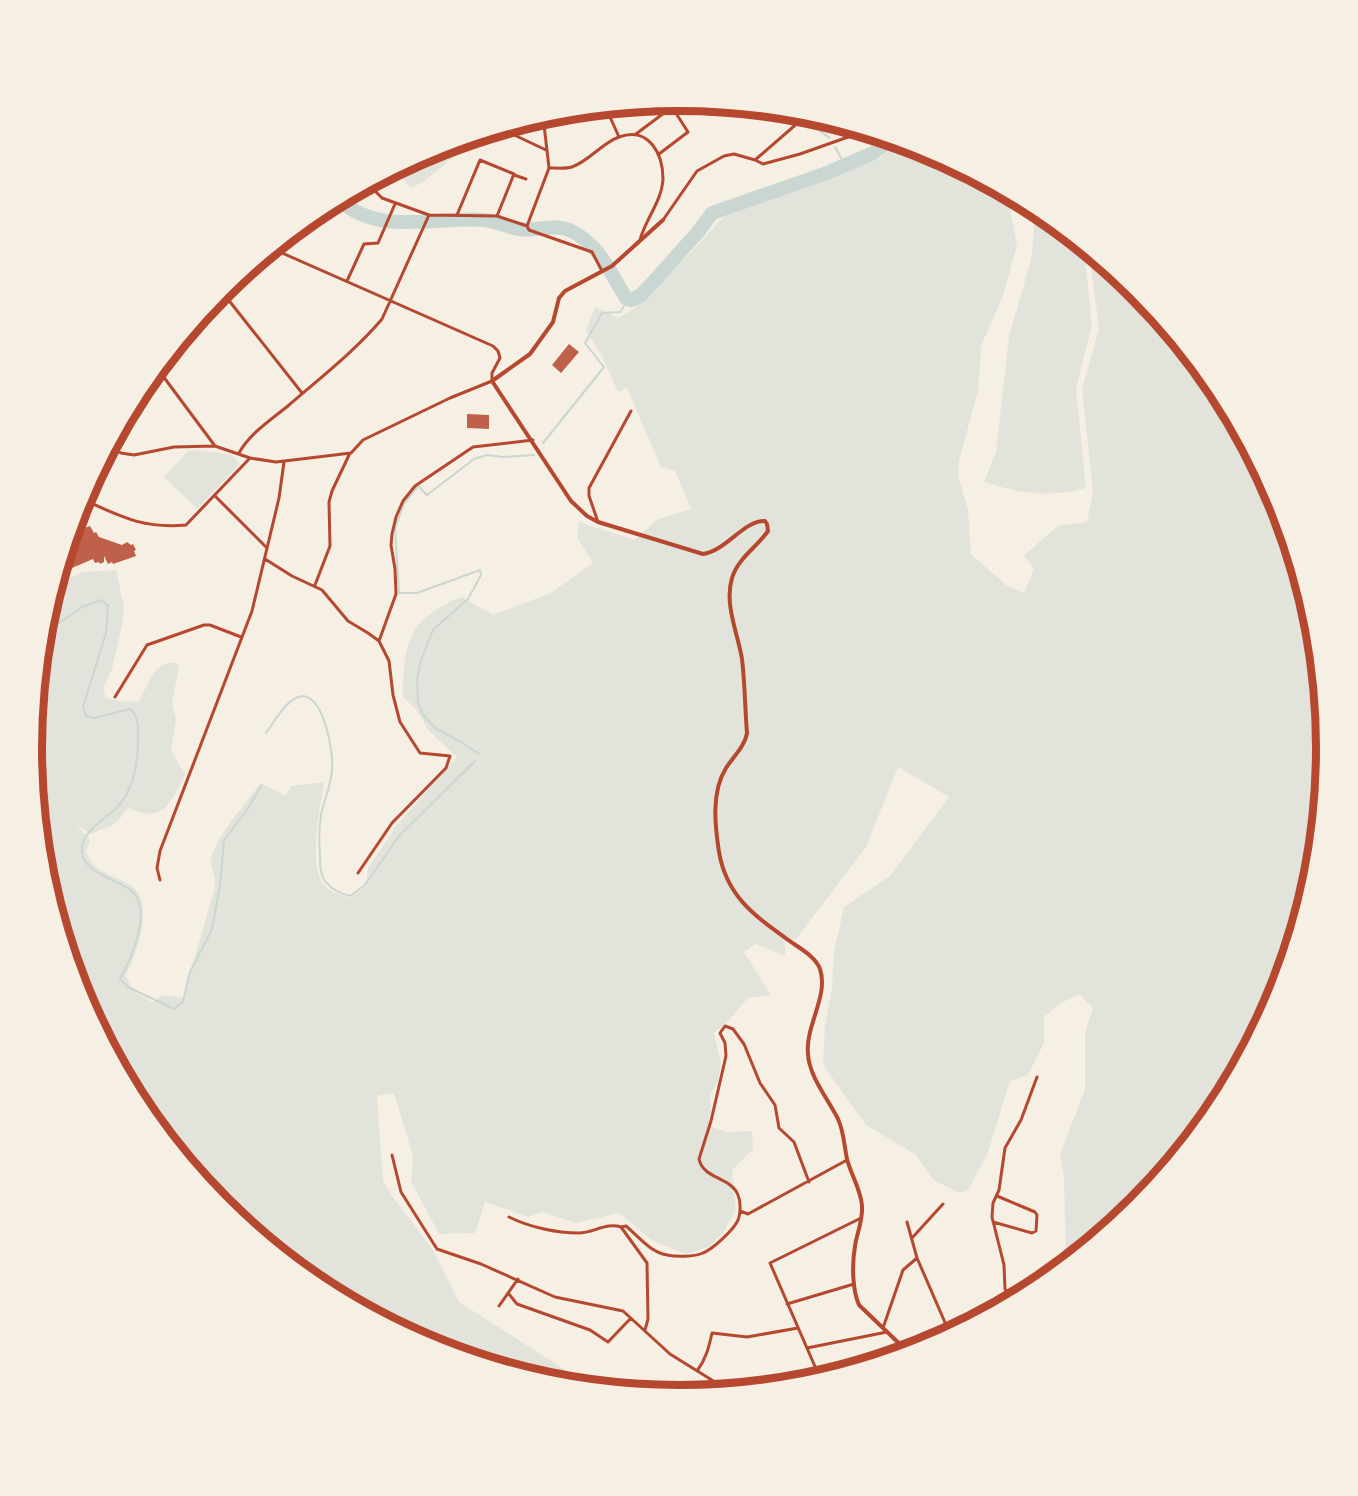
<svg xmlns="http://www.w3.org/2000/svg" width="1358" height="1496" viewBox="0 0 1358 1496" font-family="Barlow,sans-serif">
<rect width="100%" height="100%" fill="#f6efe4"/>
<!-- green -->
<path fill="#e2e4dc" d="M481,135L423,182L411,188L394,170L432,150Z
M897,141L927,150L1007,193L1017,245L1003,296L981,346L978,391L959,461L958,476L968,509L971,554L1006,585L1024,593L1034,569L1024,555L1058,526L1087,522L1093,492L1082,389L1099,329L1091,266L1095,256L1137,290L1218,389L1277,501L1314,622L1326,748L1314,875L1277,996L1217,1108L1137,1206L1066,1264L1064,1177L1060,1155L1085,1089V1032L1093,1008L1079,994L1061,1003L1044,1017V1043L1028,1075L1010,1081L988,1152L969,1189L960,1193L933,1180L916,1155L866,1125L823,1065L825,1026L832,987L834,952L844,907L890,876L949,797L898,767L866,847L796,939L785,942V956L756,944L744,952L771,995L748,998L728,1021L714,1033L721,1064L718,1081L710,1095L711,1112L708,1126L728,1132L752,1131L753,1149L732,1170L736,1210L723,1234L709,1247L686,1254L653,1241L619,1213L576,1223L542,1212L528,1217L485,1202L475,1233L439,1234L411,1181L413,1156L394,1093L377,1096L383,1181L393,1197L433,1250L459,1302L592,1387L552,1383L431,1346L319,1286L221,1206L140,1107L81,995L44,874L32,748L44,621L55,586L82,572L116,570L124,607L123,620L112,669L103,688L106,698L124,702L139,701C148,686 154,660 176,663L179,667L172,702L176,720L171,750L185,775C172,802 161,826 128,807C124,814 118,822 111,826C104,830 98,829 92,834L77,825L90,841L86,852C88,855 90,861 93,864C103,875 122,878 134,888C155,907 135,955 126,976L133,991L152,1002L163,995L183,998L215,887C216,875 210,868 211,859C215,837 247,802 261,783L286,796L291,786L324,782C321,806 308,863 323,883C330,893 340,895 351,898L366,886L368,868L397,825L457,757L429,731L416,709L403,697C403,645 408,617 462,597L493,615L551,593L593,563L577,537L579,522L635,540L656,520L691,509L675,471L661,467L627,388L618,392L601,354L586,331L595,307L618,318L635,308L696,247L727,213L800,189L881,157Z
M1036,208L1092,253L1086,267L1092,326L1076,388L1086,488C1045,498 1024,494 984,482L996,452L1009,336L1031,260Z
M201,450L232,455L240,464L197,509L164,477L188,451Z"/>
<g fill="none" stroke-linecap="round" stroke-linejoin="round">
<!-- stream -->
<path stroke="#c9d6d2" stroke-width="2" d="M792,112L799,118
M805,121L830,138
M835,147L845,165
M543,443L604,367L585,343L602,313L620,312L628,300
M43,634L82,607L102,600L108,606L106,633L83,707L86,716L94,718L130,709C139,716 138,728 138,738C138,761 135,786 120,804C109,818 83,828 82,849C81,874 120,879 133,892C152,913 131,959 120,979L128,987L174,1009L183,1001L190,972L212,929L220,886L224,840L247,810L261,786
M266,733C274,722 284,704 296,698C323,685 334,753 332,770C331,785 324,800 321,815C319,828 319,843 320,856C320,862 320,869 322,875C326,887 339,893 350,896L364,886L399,836L475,761
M479,754L461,742L435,728L423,715L418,702L417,680L420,663L433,630L468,599L481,575L480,570L417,593H399L395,528L404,504L418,486L427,495L474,459L487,455L503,457L534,455
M537,1378L562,1374L576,1385"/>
<!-- river -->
<path stroke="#c9d6d2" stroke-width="14" d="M338,199C380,237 433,216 484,220C496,221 507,227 519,229C539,232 558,221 577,234C603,251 610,273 626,298L631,300L640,296L656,279L698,232L712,213L827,173L873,153L891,139"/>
</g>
<!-- building -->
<path fill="#bf614a" d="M569,344L579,352L561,373L552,365Z
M467,414L489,415V429L467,428Z
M79,522L82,529L90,526L94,533L96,532L99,537L122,545L127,542L131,545L133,544L136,550L134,551L136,556L113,564L112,562L108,564L104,556V562L100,564L99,562L95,563L93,559L58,574L73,525Z"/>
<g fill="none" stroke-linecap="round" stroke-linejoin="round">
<!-- minor -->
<path stroke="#b5482f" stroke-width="3" d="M606,108L619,137
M543,116L549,168C556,168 566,169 572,167C589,161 602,143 619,137C649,126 663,154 663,179C662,201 645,220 640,240
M508,126L510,133L546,150
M636,134L680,101
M659,154L688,132L672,107
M755,160L808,114
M514,175L526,179
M368,184L382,198L429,215L497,216L527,226L529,230L592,252L602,271
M457,215L480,160L514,174L497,216
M663,220L697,171L724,156L734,154L755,160L763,164L800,154L865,131
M527,226L549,168
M347,281L364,244L378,243L395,204
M227,298L302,393
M196,321L201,319L236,290
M157,368L215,446
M109,447L121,453L134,455L174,447L215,446L250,458L276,462L351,453L363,440L450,398L492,381V373L500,358L498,351L493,346L282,253L292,232
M239,453C250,433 271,420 289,405C320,378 355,351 382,319L429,215
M215,496L267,548
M82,499C120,516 142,529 186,525L250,458
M598,522L589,496V488L631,411
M265,559L292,576L322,590L348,621L368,633L379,641L389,661L393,695L400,722L420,753L450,756L446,768L392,823L358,873
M315,585L330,546L329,502L332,491L350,453
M379,641L396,594L395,569L391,545L392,534L396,517L403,501L415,486L473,447L533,440
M115,697L147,645L204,625H210L241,637
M160,880L157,868L160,851L252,611L279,498L284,462
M392,1155L401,1192L437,1249L481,1264L555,1297L623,1311L670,1354L715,1382L758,1388
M740,1211L748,1214L847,1160
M509,1217C529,1227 556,1233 579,1233C593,1233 607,1222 621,1227L647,1263L648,1319L645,1330
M907,1222L917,1258L950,1334
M993,1222L1032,1233L1036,1231L1037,1215L1035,1212L997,1196
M621,1227L626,1226C638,1236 650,1252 667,1255C676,1257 694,1257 703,1253C713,1249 732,1231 737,1222C741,1215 741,1202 738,1195C731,1177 703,1179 699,1159L711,1121L726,1056L725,1043L720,1033L725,1026L733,1029L744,1044L760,1083L775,1105L779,1128L794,1142L809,1182
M912,1238L943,1204
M508,1293L517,1304L590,1330L608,1342L631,1318
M1012,1301L1005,1289L1004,1265L992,1217L993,1203L999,1190L1005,1148L1021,1120L1037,1077
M787,1304L854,1284
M499,1306L518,1279
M883,1328L903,1270L917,1258
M807,1348L887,1332
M697,1371C706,1359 709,1347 712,1333L747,1337L798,1328
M820,1378L770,1263L861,1218"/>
<!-- tertiary -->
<path stroke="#b5482f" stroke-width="4" d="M663,220L612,266L565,291L559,298L553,322L530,354L492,381L571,501L587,516L598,522L703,554C726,551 744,520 765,521L767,524L768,531C757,547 738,558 732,578C724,604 738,634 742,659C745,684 745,709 747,733C745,746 733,757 726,768C711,792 715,826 719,852C727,899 758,918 794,944C803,950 816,958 820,969C829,996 805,1026 808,1054C809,1076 828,1099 838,1119C844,1132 844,1145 847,1159C851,1175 861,1190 862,1206C863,1220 857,1233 855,1246C852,1264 852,1289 859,1305L908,1352"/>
</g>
<!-- crop -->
<path d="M0 0H1358V1496H0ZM42 748a637 637 0 1 1 1274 0a637 637 0 1 1-1274 0Z" fill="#f6efe4" fill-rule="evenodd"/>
<path fill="none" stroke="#b5482f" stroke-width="8" d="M42 748a637 637 0 1 1 1274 0a637 637 0 1 1-1274 0Z"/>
</svg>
